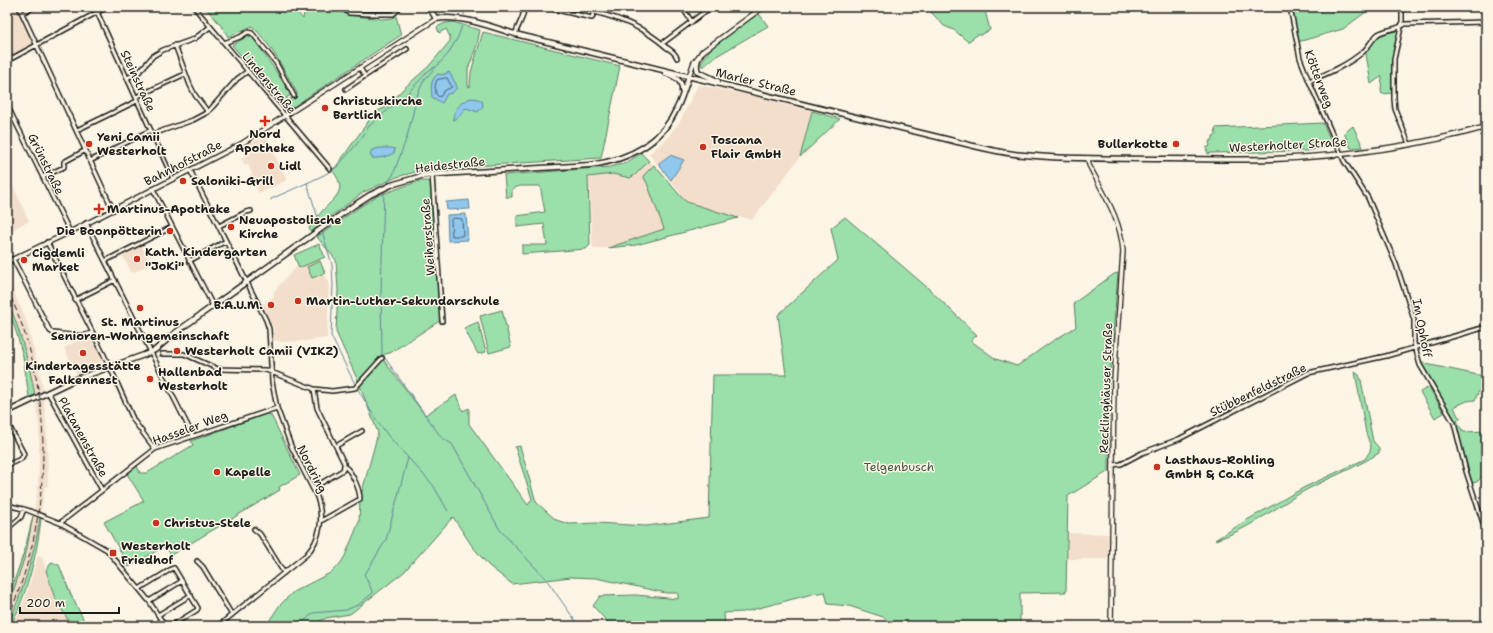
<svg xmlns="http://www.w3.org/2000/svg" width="1493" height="633" viewBox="0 0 1493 633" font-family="'Shantell Sans',sans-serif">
<rect width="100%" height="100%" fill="#fcf5e5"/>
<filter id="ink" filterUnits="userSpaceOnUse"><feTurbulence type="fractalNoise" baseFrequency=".025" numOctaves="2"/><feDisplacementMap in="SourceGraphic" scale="8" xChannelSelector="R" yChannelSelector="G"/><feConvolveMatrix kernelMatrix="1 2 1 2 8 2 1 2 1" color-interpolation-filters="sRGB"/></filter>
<g filter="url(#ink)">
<!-- built -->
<path fill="#f2decb" d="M7,7H16L34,44L7,58Z
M698,85L745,94L812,111L800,157L752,220L742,217L663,238L627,246L593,249L588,171L626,164L642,155L654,165L679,194L689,200L680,193L649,154L665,140L679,123Z
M265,135L272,147L275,153L274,154L287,180L259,193L250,175L252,174L248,164L245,165L241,158L250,154L251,150L248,145Z
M7,173L29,221L7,232Z
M141,245L151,264L132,273L122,254Z
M320,259L326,275L325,277L329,281L327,338L305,341L282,342L273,340L274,329L262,305L273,297L274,291L298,265L299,268Z
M7,277L26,320L41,378L43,391L35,395L27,358L20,334L7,299Z
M83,338L93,339L105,363L104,365L77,375L64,348Z
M44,399L47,435L48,486L45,487L36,541L26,579L7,626V610L26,553L35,507L38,483L39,459V427L36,403Z
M1067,533L1109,534L1108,559H1067Z
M38,556L42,557L55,599L72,626H13L26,596Z"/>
<!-- green -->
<path fill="#9bdfaa" stroke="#5c7e63" d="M205,7H298V13L303,19L305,7H338L347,15L382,19L393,18L396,16L401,35L287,111L290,103V99L295,98L297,93C284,70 271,44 252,26L228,37C223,26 213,17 205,7Z
M937,7H951L955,12L959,11L956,7H984L990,30L981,35H977L969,41H967L954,30L944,26L930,11Z
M1299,7H1369L1370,9L1343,29L1298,42L1292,9Z
M757,11L768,26L715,57L703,67L701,65C706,46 741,23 757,11Z
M453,22L480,30L477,45L468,69V86L470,87L471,72L483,32L620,66L601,158L426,169L397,177L364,192L326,220L311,232L309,228C314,221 319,214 325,208C339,194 347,188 331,169L335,168L375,112L387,107L402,90L429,66L450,41V37L446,29L439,33L437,27L445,23Z
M1397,30L1399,33L1392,62V93L1382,94L1381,91L1382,76L1371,84L1366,54L1364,52C1379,38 1375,35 1397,30Z
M248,36L253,37L256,42L292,95L287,97V105L285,108L232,45Z
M812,111L840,119L800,157Z
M1323,123L1333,146L1306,151L1211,153L1208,154L1206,148L1210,146L1209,142L1213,139V136L1216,135L1215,128Z
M1353,126L1363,147L1351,148L1344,133Z
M641,153L649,161L635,175L630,178L613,174L588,177L590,245L586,249L522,254V245H547L544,224L517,227V216L545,212L540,186H520L512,189V197H506L504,175L610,167L626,163Z
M654,165L683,199L687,202L738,218L636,245L608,248L664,229L647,183L643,176Z
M419,181H429L432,183L441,320L390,353L385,354L382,358L425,415L456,395L463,411L469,408V424L528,505L532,499L515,447L520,446L536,502L556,520L569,524L597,523L646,526L709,518L713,375H786L778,315L838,260L831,228L845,217L928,288L977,335L971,341L996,359L1017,366L1051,342L1076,327L1074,303L1114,274L1118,273L1109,386V471L1068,496L1066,592L1020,593V626H894L883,617L849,606L828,604L825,592L812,594L744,612L724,613L725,626H611L593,606L600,596L636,595L678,599V593H666L596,578L571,577L512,584L489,566L472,546L453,517L404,572L350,614L326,618L310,626H266L279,606L293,592L330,573L340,564L345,556L359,522L360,499L378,433L358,381L336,332L338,290L336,260L317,237L358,208L377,196Z
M319,244L325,257L299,268L294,255Z
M320,261L325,273L312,278L307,267Z
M7,299C20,330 29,362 35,395L29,397L23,356L15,328L7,308Z
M502,310L511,347L489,353L480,316Z
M478,322L486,352L478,354L464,328Z
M1419,359L1426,364L1483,376L1486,378V394L1483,389L1479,391L1475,400L1467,401L1454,407L1458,416L1461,418L1457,421L1463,432L1486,431V471L1477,482L1472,483L1455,420Z
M1355,372L1359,375L1361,380L1373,441L1379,448V453C1354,469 1325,479 1299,494C1272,510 1246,531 1215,540L1247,520L1303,488L1365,459L1370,451L1371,447L1366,433Z
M1429,387L1444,413L1435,418L1420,392Z
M266,414H270L272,417L300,475L279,487L280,490L171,555L165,546L129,567L104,522L144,501L127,474L137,466L140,473H147L193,445L191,441Z
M33,516L26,553L7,610V602L25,549Z
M40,518L41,519C37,556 27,592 11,626H7C23,592 34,555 40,518Z
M52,562L59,565L71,595L87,626H72L55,599L46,570Z"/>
<!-- water -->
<path fill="#8fc7ed" stroke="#618399" d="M449,72L456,84L457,88L452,93L447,94L442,103L432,97C431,88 430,80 438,74L442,75Z
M471,98L478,99L482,101L483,106L478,112L466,108C460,113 462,115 453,120C453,110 461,101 471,98Z
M379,148H392L395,149L394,153C389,156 378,159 372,158L370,154L372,150Z
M670,155L684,160L671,180L659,165V163Z
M469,200L470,209L447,210L446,202Z
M466,214L468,240L448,241L447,215Z"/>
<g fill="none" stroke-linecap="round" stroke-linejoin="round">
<!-- shore -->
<path stroke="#4a6070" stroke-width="1" d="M447,78L452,87L444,91L441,96L439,97L436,94L435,86L437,80Z
M453,218L462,219L463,234L462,236H452L451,220Z"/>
<!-- stream -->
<path stroke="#618399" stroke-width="1" d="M464,15L465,7
M388,182L393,175L407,137L418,93L424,80L448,54L458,37L462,26
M384,192L381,292L382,354L441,437L452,444L500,530L546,579L579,626
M271,200V199L307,183
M321,228L307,183L324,175L337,167L361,139L369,126L409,92L428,71L435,67
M322,231L332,265L333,285L331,336L356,386
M1417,345L1486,324
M1397,351L1412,347
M1383,355L1389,353
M1376,356L1379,355
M1352,361L1370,357
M357,388L377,421L390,438L433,485L448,511
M299,626L313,613L346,610L358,605L373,593L364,574L367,571L386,540L408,458"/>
<defs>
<path id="minor" d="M19,7L113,210
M194,7L330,169
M341,7L349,13L369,14H393L397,11L400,7
M544,7L592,18L594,12C620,18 646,29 666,47C670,50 675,52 677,58
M682,7L692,22
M1290,7L1300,58L1309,81L1344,161L1368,198L1396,264L1411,310L1414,320V343L1420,365L1454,423L1466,471L1486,532
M1402,7V23L1394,59V99L1395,109L1409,144
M97,12L173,179
M22,13L34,7
M515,34L522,18L525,7
M224,43L240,37L248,32L252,33L276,63L294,96
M663,43L711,7
M175,45L190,85L195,95L208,112
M7,61L107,7
M365,76L407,49
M127,78L139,72L153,56L163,50L194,39L210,27
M1309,81C1329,73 1348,65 1364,51C1369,46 1373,38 1378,34C1386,29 1397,30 1405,24L1486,22
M346,89L365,76L360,68
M136,97L185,74
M7,105L70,232
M77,130L137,101
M153,134L193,120L208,112L237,79L248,71
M90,161L151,130
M190,170L266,320L269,329L272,382L277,408L291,446L317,497C324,517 321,539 306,555L218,626
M432,175L442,321
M43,177L64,167V162L86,150
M153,189L213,306
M86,223L193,436
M219,226L246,212L251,211
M47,242L109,365L134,421L155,449
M13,259L50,331L53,333C66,334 80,338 92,333
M105,261L172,227
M189,261L226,241
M75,300L115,280
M162,354H184L218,369L266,370L314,389L332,391L355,388L382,358
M314,389L317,408L344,463V466C352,471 360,490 360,499L321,521
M48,392L102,490
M7,422L24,454L21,459L7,465
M336,446L362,431
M1113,465L1121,464L1142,453L1179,439L1308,373L1386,356L1486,327
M313,488L343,470L344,466
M7,505L27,510L60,523L107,550L149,601L165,626
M60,523L155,449L277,408
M7,529L21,517L24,509
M254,529L260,534L284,573
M197,561L203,567L232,615
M139,589L173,568H174L198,608L197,610L171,626
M149,601L182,581
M158,615L191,595"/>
<path id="tertiary" d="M689,76L694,62L702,52L763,7
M1088,158L1089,165C1103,193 1121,219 1123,251L1114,381L1111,626
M7,262L70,232L241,144L436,19"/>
<path id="secondary" d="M427,7L432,12L436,19C459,14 492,27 515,34L950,140C974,146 998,153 1024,155C1071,160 1118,158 1166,159C1202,159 1238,160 1274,159C1345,156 1418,146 1486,127
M702,52C698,59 695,64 698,72L718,81
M665,73C674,76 683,80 682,91
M7,412L74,380L144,355L155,350L175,333L353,206L370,195L391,185L425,175L590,165C628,160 661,144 677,108C682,98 685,87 689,76"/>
</defs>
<!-- minor casing -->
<use href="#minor" stroke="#1c1c1c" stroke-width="6"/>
<!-- tertiary casing -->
<use href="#tertiary" stroke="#1c1c1c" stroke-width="6"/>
<!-- secondary casing -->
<use href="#secondary" stroke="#1c1c1c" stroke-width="7"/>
<!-- minor -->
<use href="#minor" stroke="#fcf5e5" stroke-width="3"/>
<!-- tertiary -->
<use href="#tertiary" stroke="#fcf5e5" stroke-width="3.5"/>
<!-- secondary -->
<use href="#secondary" stroke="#fcf5e5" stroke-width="4"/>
<!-- rail -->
<path stroke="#1c1c1c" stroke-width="1" stroke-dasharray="6 3" stroke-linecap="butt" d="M7,289C57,393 53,516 7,620"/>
</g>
</g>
<!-- markers -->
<g fill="#c8321e" stroke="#fcf5e5" stroke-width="1.5">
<circle cx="325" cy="108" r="4"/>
<path d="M263 115h4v4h4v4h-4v4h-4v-4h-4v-4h4z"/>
<circle cx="89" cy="144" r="4"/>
<circle cx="1176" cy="144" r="4"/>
<circle cx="703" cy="147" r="4"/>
<circle cx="271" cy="166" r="4"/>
<circle cx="183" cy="181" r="4"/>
<path d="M97 203h4v4h4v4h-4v4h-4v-4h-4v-4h4z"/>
<circle cx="231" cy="227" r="4"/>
<circle cx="170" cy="231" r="4"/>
<circle cx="137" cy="259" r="4"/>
<circle cx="24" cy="260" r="4"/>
<circle cx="298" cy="301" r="4"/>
<circle cx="271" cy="305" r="4"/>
<circle cx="140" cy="308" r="4"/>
<circle cx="177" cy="351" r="4"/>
<circle cx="83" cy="353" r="4"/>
<circle cx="150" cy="379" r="4"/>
<circle cx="1157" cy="467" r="4"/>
<circle cx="217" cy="472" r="4"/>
<circle cx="156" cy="523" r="4"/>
<rect x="109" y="549" width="8" height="8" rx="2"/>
</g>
<g text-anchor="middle" stroke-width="3" stroke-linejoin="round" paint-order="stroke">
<!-- street labels -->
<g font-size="12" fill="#1c1c1c" stroke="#fcf5e5">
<text transform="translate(1319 79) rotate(69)" y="4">Kötterweg</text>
<text transform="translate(138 81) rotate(65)" y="4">Steinstraße</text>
<text transform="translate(756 82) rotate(14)" y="4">Marler Straße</text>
<text transform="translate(269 83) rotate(50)" y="4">Lindenstraße</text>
<text transform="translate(1288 145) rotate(-3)" y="4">Westerholter Straße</text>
<text transform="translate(183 163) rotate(-27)" y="4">Bahnhofstraße</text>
<text transform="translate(46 164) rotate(64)" y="4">Grünstraße</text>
<text transform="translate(450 165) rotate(-6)" y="4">Heidestraße</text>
<text transform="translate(428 237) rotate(-94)" y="4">Weiherstraße</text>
<text transform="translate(1422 328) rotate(79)" y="4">Im Ophoff</text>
<text transform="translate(1106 388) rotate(-88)" y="4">Recklinghäuser Straße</text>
<text transform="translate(1258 390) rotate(-26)" y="4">Stübbenfeldstraße</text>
<text transform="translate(190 428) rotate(-20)" y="4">Hasseler Weg</text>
<text transform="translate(83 437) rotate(61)" y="4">Platanenstraße</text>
<text transform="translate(312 469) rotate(63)" y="4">Nordring</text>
</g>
<!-- poi labels -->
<g font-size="12" font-weight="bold" fill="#1c1c1c" stroke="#fcf5e5" text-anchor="start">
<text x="333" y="105">Christuskirche<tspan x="333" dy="14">Bertlich</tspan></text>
<text x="265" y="138" text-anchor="middle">Nord<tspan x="265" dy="14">Apotheke</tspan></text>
<text x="97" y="141">Yeni Camii<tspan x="97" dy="14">Westerholt</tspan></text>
<text x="711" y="144">Toscana<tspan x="711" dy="14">Flair GmbH</tspan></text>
<text x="1168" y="148" text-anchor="end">Bullerkotte</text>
<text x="279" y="170">Lidl</text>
<text x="191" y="185">Saloniki-Grill</text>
<text x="107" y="213">Martinus-Apotheke</text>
<text x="239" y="224">Neuapostolische<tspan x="239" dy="14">Kirche</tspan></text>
<text x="162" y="235" text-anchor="end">Die Boonpötterin</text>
<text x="145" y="256">Kath. Kindergarten<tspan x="145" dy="14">"JoKi"</tspan></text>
<text x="32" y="257">Cigdemli<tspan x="32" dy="14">Market</tspan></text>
<text x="306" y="305">Martin-Luther-Sekundarschule</text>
<text x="263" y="309" text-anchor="end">B.A.U.M.</text>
<text x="140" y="326" text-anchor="middle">St. Martinus<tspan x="140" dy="14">Senioren-Wohngemeinschaft</tspan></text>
<text x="185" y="355">Westerholt Camii (VIKZ)</text>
<text x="83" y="370" text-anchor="middle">Kindertagesstätte<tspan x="83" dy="14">Falkennest</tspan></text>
<text x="158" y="376">Hallenbad<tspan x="158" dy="14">Westerholt</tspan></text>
<text x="1165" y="464">Lasthaus-Rohling<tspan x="1165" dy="14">GmbH &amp; Co.KG</tspan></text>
<text x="225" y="476">Kapelle</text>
<text x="164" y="527">Christus-Stele</text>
<text x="121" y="550">Westerholt<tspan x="121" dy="14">Friedhof</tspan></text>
</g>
<!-- park labels -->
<g font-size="12" fill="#425647" stroke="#fcf5e5">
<text x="899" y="471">Telgenbusch</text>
</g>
</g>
<!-- margin -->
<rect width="1493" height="633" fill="none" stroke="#fcf5e5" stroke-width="24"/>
<rect x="12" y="12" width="1469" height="609" fill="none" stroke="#1c1c1c" stroke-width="1.5" filter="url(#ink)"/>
<!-- scale -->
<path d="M20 607v6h99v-6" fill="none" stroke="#1c1c1c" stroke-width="2"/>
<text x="26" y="607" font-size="12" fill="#1c1c1c" stroke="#fcf5e5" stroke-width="3" paint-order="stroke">200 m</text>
</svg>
